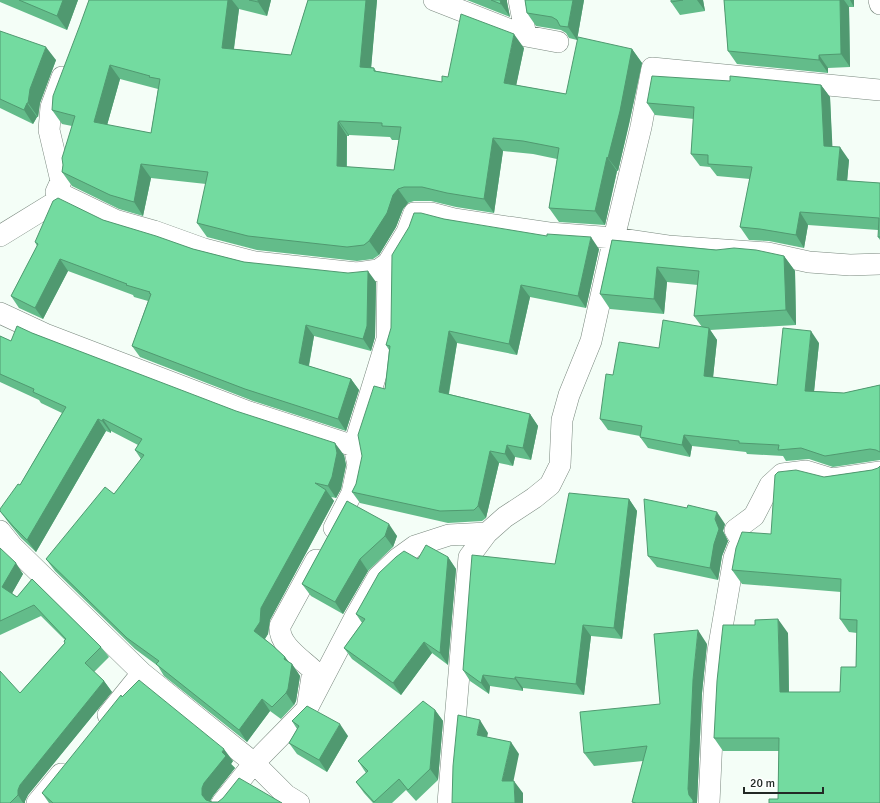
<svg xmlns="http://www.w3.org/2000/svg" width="880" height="803" viewBox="0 0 880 803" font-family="Signika,sans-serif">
<rect width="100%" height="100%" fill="#f4fef7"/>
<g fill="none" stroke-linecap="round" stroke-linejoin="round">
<defs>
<path id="minor" d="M434,0L526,36L558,42
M519,0L526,36
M879,0L880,4
M62,77L51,107L49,130L61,181L56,192L65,196
M0,236L65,196L115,220L154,231L204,249L255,262L357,273L378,270L388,263L407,232L414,213H431L454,219L549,233L614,238L668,246L768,253L809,262L850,265L880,264
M0,313L45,334L249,412L354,446
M334,528L352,493L358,465L354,446L387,339L388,263
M0,531L12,546L142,673L254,763L286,795L299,803
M307,709L313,670C300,658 278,644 280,626L316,560
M108,715L142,673
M37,803L61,774
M222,803L254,763L307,709L354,619L378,577L397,559L415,546L449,535L487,533
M448,803L469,557L487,533L505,517L534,498L550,485L560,465L562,420L569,395L591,341L614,238L641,127L652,68L880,90
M709,803L714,694L718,651L734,558L741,540L735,530L754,516L770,485L782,474L806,471L832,479L880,472"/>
</defs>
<!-- minor casing -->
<use href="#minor" stroke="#79887e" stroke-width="22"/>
<!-- minor -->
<use href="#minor" stroke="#fff" stroke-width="21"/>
</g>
<!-- wall -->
<path fill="#63bc8a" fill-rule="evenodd" d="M0,0H78L67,30L0,2Z
M89,0H271L267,16L239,9L234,49L291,55L308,0H377L371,67L374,68L376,71L442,82L448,77L524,48L516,85L566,94L632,49L642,63L629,124L618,171H617L605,225L559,222L549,208L557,159L533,154L503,151L494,213L456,207L431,201H414L408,203L403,209L396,227L379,255L373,259L357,261L257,250L207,237L197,223L206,184L151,178L143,216L119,209L72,186L62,172L63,165L72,126L62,124L52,110ZM120,79L158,89L151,133L107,125ZM349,135L390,137L392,140H399L394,170L347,167V136H349Z
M467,0H507V2L510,17Z
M525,0H584L577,40L569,38L566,33L561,30L536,26L527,13Z
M671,0H703L705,11L680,15L671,2Z
M724,0H854V7H849L850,67L828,68V73L737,64L728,51Z
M0,31L56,60L40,103L38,117H37L33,124L0,108Z
M730,81L821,85L830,97L832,147L849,160L847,181L880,183V240L878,237V230L808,225L804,248L769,241L749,240L740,227L750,179L717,176L710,167L700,166L691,154L694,119L655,115L647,103Z
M444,219L599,249L586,308L530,297L517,355L457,343L449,394L530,414L538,426L531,460L515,457L513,466L499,463L486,518L482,521L448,523L360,503L352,492L356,484L385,389L389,350L386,345Z
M103,220L193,249L244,262L376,282L375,337L371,351L314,336L309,366L351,379L359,390L346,431L253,401L140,357L132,346L148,301L134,297L133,295L68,271L43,319L19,308L11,296L37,246L35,242Z
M612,240L784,256L795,271L796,325L710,330L717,340L713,377L777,385L819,343L814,391L844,393L880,385V460L833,467L809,459L786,461L783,456L747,454L746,452L692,446L690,457L648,448L640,437V436L608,430L600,419L613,375L659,348L702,327L694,316L698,285L667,282L664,314L610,309L600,294Z
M32,333L344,455L346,465L341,489L336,498L331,497L334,501L270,620L268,634L265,639L285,657L289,662L292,664L300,676L296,701L294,705L281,719L270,711L247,742L164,676L158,666L135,649L55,571L46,559L114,494L141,459L135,450L138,445L111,431V433L106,431L36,552L21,538L8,522L0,511L20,485L62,413L41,403L39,400L0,382V336L11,341Z
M872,470L880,803L778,799L779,751H723L714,738L788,633L789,692H840L856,667L857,633L849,632L840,619L841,592L742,584L732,570L771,534L824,477Z
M629,499L637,511L622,639L591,636L584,695L523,688V691L490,686L489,694L470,681L463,670L555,564Z
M347,501L397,536L393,547L368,571L343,614L311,596L302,584Z
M725,524L723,531L728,541L722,556L718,580L657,567L648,556Z
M0,548L23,574L12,593L17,597L32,579L101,647L109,657L94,672L104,681L112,692L28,795L25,801V803H0L20,693L65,643L64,641L65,640L41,616L0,635Z
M448,557L456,569L448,665L432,653L401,695L352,659L344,648L362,623L356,614L418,559Z
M707,644L702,693L697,803H633L632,802L643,761L594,766L584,753L660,704Z
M122,697L233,761L231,764L235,768L213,796L210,802H212L282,803H49L42,793Z
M435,710L443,721L438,780L416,801L406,790L392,803H373L364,793L356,782L366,773L358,761Z
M292,721L348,736L327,772L297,754L289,743L297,729Z"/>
<!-- shaded-wall -->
<path fill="#509970" d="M63,0H78L67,30L57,16Z
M228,0H232L239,9L232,62L222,48Z
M258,0H271L267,16L258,2Z
M366,0H377L370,81L360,67Z
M500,0H507V2L510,17L501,4Z
M573,0H584L577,40L568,27Z
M697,0H703L705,11Z
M840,0H844L849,7L850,67L841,54Z
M850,0H854V7Z
M514,34L524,48L514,96L504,83Z
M46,47L56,60L40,103L38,117L28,103L30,89Z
M632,49L642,63L629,124L618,171L608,158Z
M819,55L828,68V73L819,60Z
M110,65L120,79L104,136L94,122Z
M821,85L830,97L833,158L824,146Z
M27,103L37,117L33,124L24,110Z
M339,121L349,135V136L339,122Z
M338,122L347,136L346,180L337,166Z
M493,138L503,151L494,213L484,199Z
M840,147L849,160L846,193L837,180Z
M607,157L617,171L605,225L595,211Z
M141,164L151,178L143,216L134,202Z
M398,189L408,203L403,209L396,227L379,255L369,241L393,195Z
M800,212L808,225L804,248L796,235Z
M591,237L599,249L586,308L578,296Z
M784,256L795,271L796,325L786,310Z
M60,259L68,271L43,319L35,308Z
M657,267L667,282L664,314L654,299Z
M368,271L376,282L375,337L371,351L363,339Z
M521,285L530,297L517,355L509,344Z
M306,325L314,336L307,375L299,363Z
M709,328L717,340L712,387L704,376Z
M449,331L457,343L447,403L439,392Z
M811,331L819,343L813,402L805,391Z
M351,379L359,390L346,431L338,419Z
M530,414L538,426L531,460L523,448Z
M98,419L106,431L36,552L27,540Z
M103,419L111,431V433L102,421Z
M684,435L692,446L690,457L682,445Z
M335,443L344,455L346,465L341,489L336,498L328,486Z
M507,445L515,457L513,466L505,454Z
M490,451L499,463L486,518L478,506Z
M326,490L334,501L270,620L268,634L262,643L254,631L261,608Z
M629,499L637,511L622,639L614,628Z
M717,512L725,524L723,531L728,541L722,556L718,580L710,568L715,519Z
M389,524L397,536L393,547L385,536Z
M448,557L456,569L448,665L440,653Z
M360,559L368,571L343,614L335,602Z
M16,563L23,574L10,597L2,587Z
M778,619L788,633L789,705L780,692Z
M583,625L591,636L584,695L576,684Z
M698,630L707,644L702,693L697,803H693L689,795L688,789L693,680Z
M424,642L432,653L401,695L393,683Z
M285,657L291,666L292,664L300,676L296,701L294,705L286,693L284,659Z
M483,675L490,686L489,694L481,683Z
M515,677L523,688V691L515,679Z
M104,681L112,692L28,795L25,801V803H23L18,795V790L20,785Z
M262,699L270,711L247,742L239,730Z
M435,710L443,721L438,780L430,769Z
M480,720L488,733L485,747L477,735Z
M340,724L348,736L327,772L319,760Z
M511,742L519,754L511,793L502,781Z
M224,749L233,761L231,764L235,768L213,796L210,801V803H208L202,795V788L204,783Z
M514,781L523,793V803H515Z"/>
<!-- building -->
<path fill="#73dba0" stroke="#509970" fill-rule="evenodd" d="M19,0H63L57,16Z
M89,0H228L222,48L291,55L308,0H366L360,67L374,68V71L442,82V76L448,77L461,14L514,34L504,83L566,94L578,37L632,49L620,111L608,158L607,157L595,211L549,208L559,148L523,141L493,138L484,199L447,193L422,187H404L398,189L393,195L387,213L369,241L364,245L347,247L248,236L197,223L208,172L141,164L134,202L110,195L62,172L63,165L62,158L75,116L52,110L53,96L80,25ZM110,65L150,76L149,77L160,79L151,133L94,122ZM339,121L382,123V126L401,127L394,170L337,166L338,122H339Z
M249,0H258V2Z
M491,0H500L501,4Z
M525,0H573L568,27L560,26L557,20L552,17L527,13Z
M671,0H683L671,2Z
M724,0H840L841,54L819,55V60L728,51Z
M0,31L46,47L30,89L28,103H27L24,110L0,99Z
M652,76L730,81V76L821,85L824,146L840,147L837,180L880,183V237H878L879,218L800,212L796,235L760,229L740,227L752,167L708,164V155L691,154L694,107L647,103Z
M58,198L103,220L156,236L193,249L244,262L348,273L368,271L367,326L363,339L306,325L299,363L351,379L338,419L245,389L132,346L151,294L149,293L150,292L126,285L127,284L60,259L35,308L11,296L38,244L35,242L53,201Z
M414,213H421L444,219L547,236V234L591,237L578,296L521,285L509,344L449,331L439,392L530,414L523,448L507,445L505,454L490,451L478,506L474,510L440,511L352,492L356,484L362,456L358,435L374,386L385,389L390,346L386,345L391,328L392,255L409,227Z
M612,240L716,250L734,248L756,250L784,256L786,310L694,316L699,271L657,267L654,299L600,294Z
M663,320L709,328L704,376L777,385L783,328L811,331L805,391L844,393L880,385V452L876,450L870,449L825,456L801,448L778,450L779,445L739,443V441L684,435L682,445L640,437L642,426L600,419L606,374L613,375L619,342L659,348Z
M17,326L32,333L236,411L335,443L337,453L332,477L328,486L315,483L326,490L261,608L260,622L254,631L272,645L285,657L284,659L292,664L288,689L286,693L272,707L262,699L239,730L156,664L159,661L127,638L46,559L105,487L114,494L144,455L135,450L142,439L103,419L102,421L98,419L27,540L13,526L0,511V509L18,484L20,485L66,407L33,392L34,389L0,374V336L11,341Z
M880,466V803H769V799H778L779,738H714L717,681L723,625H755V620L778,619L780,692H840L841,667H856L857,620L840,619L841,579L732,570L736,548L742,532L771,534L775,475L778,472L796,470L824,477L872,470L878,468Z
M569,493L629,499L614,628L583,625L576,684L515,677V679L483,675L481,683L463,670L472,555L555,564Z
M644,499L687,508L688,505L717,512L715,519L719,529L714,544L710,568L648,556Z
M347,501L389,524L385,536L360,559L335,602L302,584Z
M426,545L448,557L440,653L424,642L393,683L344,648L365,619L356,614L379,573L396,557L404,551L418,559Z
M0,548L16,563L2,587L17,597L32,579L101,647L85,663L104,681L20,785L18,790V795L10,803H0V671L20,693L65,643L64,641L66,639L34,605L0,621Z
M698,630L693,680L688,789L689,795L693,800V803H636L632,802L647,746L584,753L580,712L660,704L654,634Z
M139,680L224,749L222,752L226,756L204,783L202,788V795L206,800L212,802H218L223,798L239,778L282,803H53L42,793L121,695L122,697Z
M423,701L435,710L430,769L408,790L399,779L374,802L356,782L368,771L358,761Z
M307,706L340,724L319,760L289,743L299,726L292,721Z
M458,715L480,720L477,735L511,742L502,781H514L515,803H452L453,766Z"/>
<!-- scale -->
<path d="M744 787v6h79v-6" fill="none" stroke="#222925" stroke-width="2"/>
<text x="750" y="787" font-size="12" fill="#222925" stroke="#ffffff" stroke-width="3" paint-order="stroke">20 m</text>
</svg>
